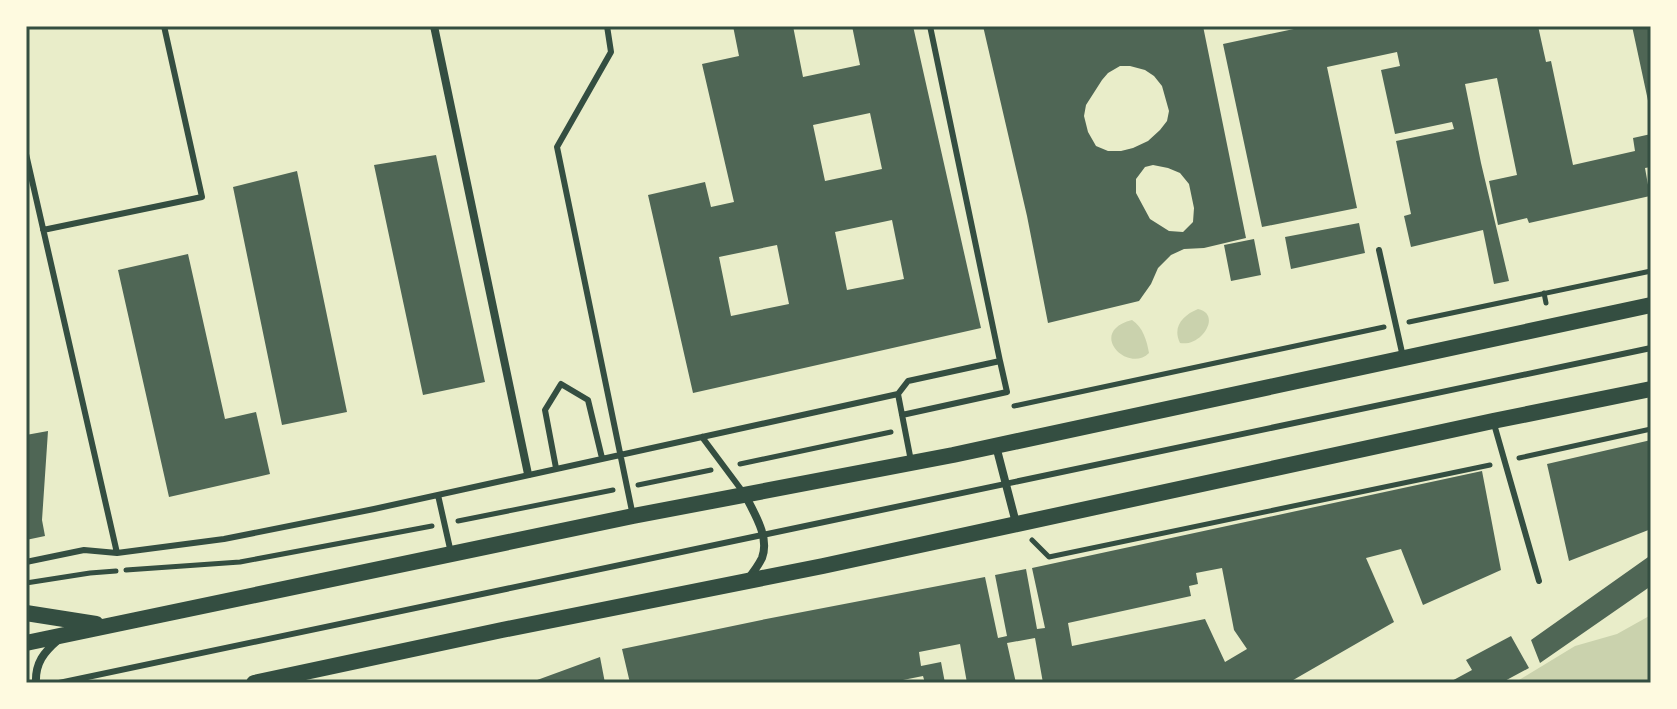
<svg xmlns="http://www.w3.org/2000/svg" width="1677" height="709" viewBox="0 0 1677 709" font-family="'Alegreya Sans',sans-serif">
<rect width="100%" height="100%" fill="#e9edc9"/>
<!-- green -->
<path fill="#cad2ad" d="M1198,309C1222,314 1202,347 1180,343C1172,327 1183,315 1198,309Z
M1132,320C1143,327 1147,341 1149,353C1128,374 1086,332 1132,320Z
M1651,615V683H1514L1575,646L1617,634Z"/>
<!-- building -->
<path fill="#4f6655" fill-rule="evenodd" d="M733,26H793L803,77L860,65L852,26H913L981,328L693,393L648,195L705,182L711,207L734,202L702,64L739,56ZM870,113L882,169L825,181L813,125ZM892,220L904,279L847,290L835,232ZM777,245L789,304L731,316L719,257Z
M983,26H1203L1246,238L1204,248L1184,249L1171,255L1158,268L1151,284L1139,301L1048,323L1027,216ZM1120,66H1130L1145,70L1154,76L1162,86L1169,111L1167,121L1160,130L1148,141L1133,148L1121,151H1108L1096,146L1088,132L1084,116L1086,105L1102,80L1108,73ZM1153,165L1168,168L1180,173L1189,184L1194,208L1193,222L1183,232L1169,231L1150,219L1136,193V179L1145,167Z
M1308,26H1538L1546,62L1551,61L1573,165L1635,151L1633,138L1651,134V167L1645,168L1650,196L1529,223L1527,218L1498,225L1489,181L1517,175L1497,78L1465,84L1481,163L1509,281L1494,284L1483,230L1411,247L1404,216L1411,214L1396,141L1454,129L1452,122L1395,134L1381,70L1400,66L1397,52L1327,67L1357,208L1262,227L1223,44Z
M1632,26H1651V110H1650Z
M436,155L485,382L423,395L374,165Z
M297,171L347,412L282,425L233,187Z
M1359,223L1365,253L1291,269L1285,237Z
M1254,239L1261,275L1231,281L1224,245Z
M188,254L225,419L256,412L270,474L169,497L118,270Z
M48,431L42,520L45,536L26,540V435Z
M1651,440V529L1569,561L1547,464Z
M1482,471L1501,570L1423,605L1401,549L1366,558L1394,622L1288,683H1043L1035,638L1007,643L1016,683H967L960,644L919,652L921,666L941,662L945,683H925L923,676L888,683H630L622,649L766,619L985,577L998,638L1007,636L995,575L1026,569L1037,629L1045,628L1032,568ZM1222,568L1234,630L1247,649L1225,662L1205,619L1072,646L1068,623L1191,596L1189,586L1198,584L1196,573Z
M1651,555V586L1540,663L1531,640Z
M1511,636L1529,668L1501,683H1448L1472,670L1466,660Z
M600,657L605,683H529Z"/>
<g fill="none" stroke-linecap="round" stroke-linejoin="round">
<!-- path -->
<path stroke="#344e41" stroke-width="5" d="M1544,293L1546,303
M1409,322L1651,271
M1014,406L1384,327
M1519,458L1651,429
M740,464L891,432
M638,485L711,470
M458,521L613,490
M1032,540L1049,557L1490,465
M126,570L240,562L432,526
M26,583L90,573L116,571"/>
<!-- service -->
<path stroke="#344e41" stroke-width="6" d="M607,26L611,52L557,147L633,516
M930,26L1000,361
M26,154L117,553
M43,230L202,197L164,26
M1379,250L1403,357
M902,415L1007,392L1000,361L908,381L898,394L911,461
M1494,424L1539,581
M702,437L743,492
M556,468L545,410L561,384L588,400L602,458
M438,495L451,553
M26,562L84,550L117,553L224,539L374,509L898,394
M59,683L1651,348"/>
<!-- minor -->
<path stroke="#344e41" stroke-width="8" d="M434,26L528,474
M996,446L1016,523
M745,495C754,513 770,537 762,558C758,566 752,574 747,580
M36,683C35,663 44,652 58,640"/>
<!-- secondary -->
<path stroke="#344e41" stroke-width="16" d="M26,613L96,624
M26,643L633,516L953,455L1651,305
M254,683L502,630L823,566L1493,421L1651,389"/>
</g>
<!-- border -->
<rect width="1677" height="709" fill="none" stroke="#fefae0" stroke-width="56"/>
<rect x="28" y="28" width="1621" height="653" fill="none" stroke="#344e41" stroke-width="3"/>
</svg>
